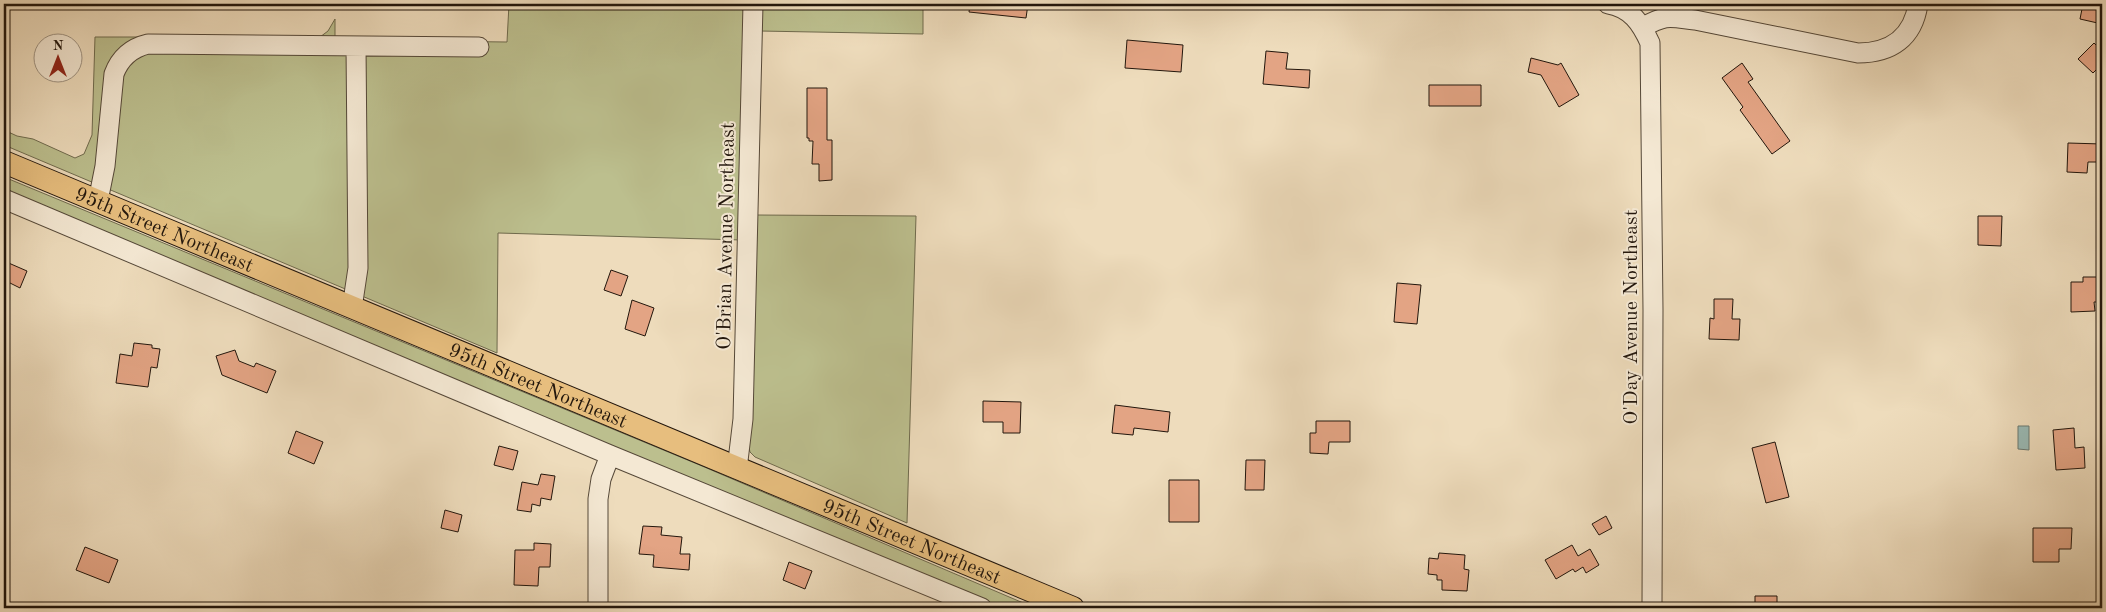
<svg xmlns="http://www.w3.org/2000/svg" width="2106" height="612" viewBox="0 0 2106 612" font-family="'Old Standard TT',serif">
<rect width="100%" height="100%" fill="#eedcbc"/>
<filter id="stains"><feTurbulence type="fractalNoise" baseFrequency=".004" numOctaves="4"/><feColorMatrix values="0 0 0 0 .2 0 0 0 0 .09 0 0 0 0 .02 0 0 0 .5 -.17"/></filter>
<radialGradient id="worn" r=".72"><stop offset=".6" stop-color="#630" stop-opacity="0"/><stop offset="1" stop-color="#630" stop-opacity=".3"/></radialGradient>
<!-- green -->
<path fill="#bcbf8e" stroke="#6f6a4d" d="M509,4H747L741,240L498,233L497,353L4,145V130L17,136L33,139L75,158L84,154L92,135L95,37H320L328,31L335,19V40L507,42Z
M760,4H923V34L759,31Z
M4,177L702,466L1028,605L1033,608H1001L4,192Z
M756,215L916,216L907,523L755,457L750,452L748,443Z"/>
<!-- water -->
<path fill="#9abab5" stroke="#6a7871" d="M2018,426H2029V450L2018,449Z"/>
<!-- building -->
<path fill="#e3a484" stroke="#22160c" d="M970,4H1028L1026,18L969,12Z
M2083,4H2102V24L2080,19Z
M1127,40L1183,45L1181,72L1125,68Z
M2094,43L2102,51V64L2093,73L2078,59Z
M1266,51L1288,53L1286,69L1310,70L1309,88L1263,84Z
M1531,58L1558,65L1561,63L1579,95L1559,107L1541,75L1528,72Z
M1742,63L1753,79L1748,82L1790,141L1772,154L1740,110L1743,107L1722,78Z
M1429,85H1481V106H1429Z
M807,88H827V140H832V180L819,181V164H812L813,141H809V138H807Z
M2068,143L2102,144V162H2088L2087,173L2067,172Z
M1978,216H2002L2001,246L1978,245Z
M4,261L27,271L20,288L4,280Z
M611,270L628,276L621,296L604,290Z
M2083,277H2102V295H2098V302H2094L2095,311L2071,312V282H2083Z
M1397,283L1421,285L1417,324L1394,322Z
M1714,299H1733L1732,319H1740L1739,340L1709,339L1710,318L1714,319Z
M632,300L654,308L645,336L625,329Z
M134,343L152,345V348L160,349L157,368L151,367L148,387L116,383L120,354L132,356Z
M235,350L239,361L254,367L256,363L276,371L267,393L222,375L216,356Z
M983,401L1021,402L1020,433H1003V422H983Z
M1115,405L1170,412L1168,432L1134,428L1133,435L1112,433Z
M1316,421H1350V442H1329L1328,454L1310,453V433H1316Z
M2074,428L2075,448L2084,447L2085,468L2056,470L2053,430Z
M296,431L323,442L314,464L288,453Z
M1775,442L1789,497L1766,503L1752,448Z
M499,446L518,451L513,470L494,465Z
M1246,460H1265L1264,490H1245Z
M541,474L555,476L551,500L541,498L540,506L532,504L531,512L517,510L522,482L538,485Z
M1169,480H1199V522H1169Z
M445,510L462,515L458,532L441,528Z
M1606,516L1612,528L1599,535L1592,524Z
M643,526L662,527L661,535L682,537L680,554H690L689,570L653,567L654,555L639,554Z
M2033,528H2072L2071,549H2059V562H2033Z
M534,543L551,544L550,567H539L538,586L514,585L515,550H534Z
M1572,545L1578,556L1590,549L1599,565L1586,573L1583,567L1575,572L1573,569L1556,579L1545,560Z
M85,547L118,560L109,583L76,570Z
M1439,553L1465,555L1464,569L1469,570L1467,591L1442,590V580H1437V575L1428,574L1429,558L1438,559Z
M789,562L812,571L805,589L783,580Z
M1755,596H1777V608H1755Z"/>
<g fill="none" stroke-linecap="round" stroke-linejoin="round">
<defs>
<path id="minor" d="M1608,4C1631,8 1641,23 1650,43L1653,310L1652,608
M1643,27C1667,14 1669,17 1695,20L1858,53C1891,53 1913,38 1918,4
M4,199L610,455L982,608
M98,201L105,166L114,74C120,58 131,48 148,44L479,47
M352,308L358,268L356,46
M737,469L743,419L753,4
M598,608V499L601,479L610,455"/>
<g id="major">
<path id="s1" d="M4,162L1073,608"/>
</g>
</defs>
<!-- minor casing -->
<use href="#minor" stroke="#554838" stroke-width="21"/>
<!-- major casing -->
<use href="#major" stroke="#22160c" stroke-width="24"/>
<!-- minor -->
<use href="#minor" stroke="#f4e8d3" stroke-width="19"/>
<!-- major -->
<use href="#major" stroke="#e7be7e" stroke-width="22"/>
</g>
<g text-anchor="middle" stroke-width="4" stroke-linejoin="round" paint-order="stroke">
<!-- street labels -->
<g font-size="20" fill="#22160c" stroke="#f4e8d3">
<text dy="7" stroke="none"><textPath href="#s1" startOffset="174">95th Street Northeast</textPath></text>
<text transform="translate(725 236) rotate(-89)" y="7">O'Brian Avenue Northeast</text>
<text transform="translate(1630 317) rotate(-90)" y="7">O'Day Avenue Northeast</text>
<text dy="7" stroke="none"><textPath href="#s1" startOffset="579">95th Street Northeast</textPath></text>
<text dy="7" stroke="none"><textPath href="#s1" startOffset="984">95th Street Northeast</textPath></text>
</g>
</g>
<!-- margin -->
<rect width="2106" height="612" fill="none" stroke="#eedcbc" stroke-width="20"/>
<rect x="5" y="5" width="2096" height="602" fill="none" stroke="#22160c" stroke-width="2.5"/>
<rect x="10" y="10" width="2086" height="592" fill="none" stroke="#22160c"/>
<!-- north arrow -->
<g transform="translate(58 58)"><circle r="24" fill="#f4e8d3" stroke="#a09483"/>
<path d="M0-4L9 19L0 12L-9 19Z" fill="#8f2418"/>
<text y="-8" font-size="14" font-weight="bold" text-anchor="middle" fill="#22160c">N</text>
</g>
<rect width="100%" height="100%" filter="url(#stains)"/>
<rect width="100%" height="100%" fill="url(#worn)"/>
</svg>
